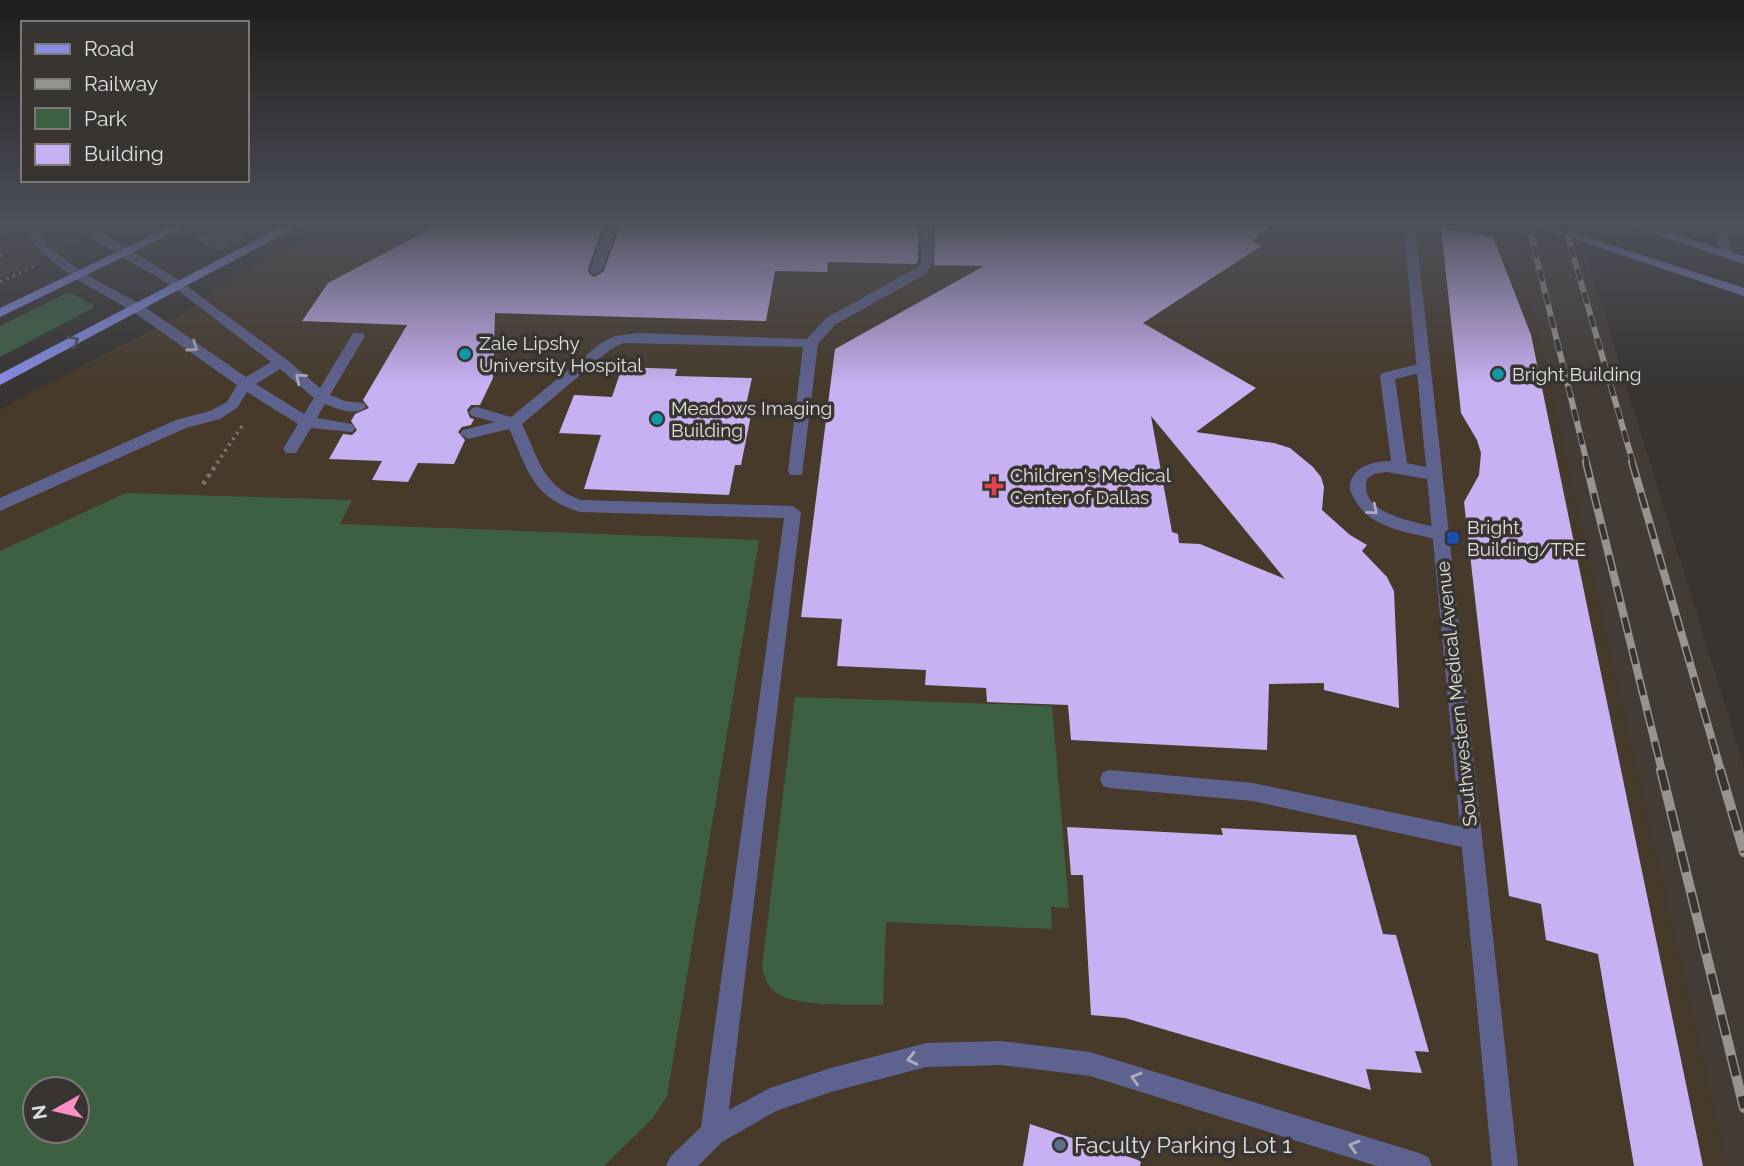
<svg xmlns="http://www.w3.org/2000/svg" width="1744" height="1166" viewBox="0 0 1744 1166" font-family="Raleway,sans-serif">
<rect width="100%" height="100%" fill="#373431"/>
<!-- built -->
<path fill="#433c34" d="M0,223H120L0,278Z
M1512,223L1581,239L1744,766V1166H1727Z"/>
<!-- education -->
<path fill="#473a2b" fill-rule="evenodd" d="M330,223H1512L1727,1166H0V409L184,313L236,276L282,253ZM35,1089H77V1131H35Z"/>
<!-- green -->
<path fill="#3d6043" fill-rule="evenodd" d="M228,223H273L219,251L193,239Z
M69,292L86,301L84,303H93V308L0,357V326Z
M126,493L352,500L340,524L759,540L667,1096L653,1118L604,1166H0V551ZM35,1089H77V1131H35Z
M795,697L1052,706L1069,908L1051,907L1052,929L886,922L883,1005C858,1004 792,1008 774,991C767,985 764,976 762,967Z"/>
<!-- building -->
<path fill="#c8b1f2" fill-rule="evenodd" d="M432,223H604L588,269L589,274L595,277L604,271L621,223H919L918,261L916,264L828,262L827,272L775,271L766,321L495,313L493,378L480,405H471L467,410L470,418L474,419L471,425L462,427L458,432L465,440L454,464L418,463L408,482L372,480L382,461L329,459L343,434L352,435L357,430L351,421L355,414L369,408L363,400L407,325L302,321L328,283L428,230Z
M935,223H1276L1256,236L1259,237L1252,241L1261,246L1143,323L1256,388L1196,432L1274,443L1290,448L1313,467L1321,477L1324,487L1322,510L1350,535L1367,545L1362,551L1387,577L1394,591L1399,708L1324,690V683L1269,684L1267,750L1071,740L1068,705L987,702L986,688L925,685L926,670L837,666L842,619L801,617L835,349L984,266L934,265ZM1151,416L1218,497L1285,579L1200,544L1179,543L1178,534L1172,532Z
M1441,228L1493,237L1531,335L1703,1166H1634L1598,954L1546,940L1541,904L1509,896L1464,502L1479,475L1481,453L1477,440L1461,413Z
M622,367L677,369L675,376L752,378L746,405H753L741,465H735L729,495L584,489L601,435L559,433L574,395L612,397Z
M1067,827L1223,835L1221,828L1356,835L1383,934L1396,935L1429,1052L1415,1051L1422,1073L1366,1069L1371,1090L1125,1018L1091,1015L1083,875H1071Z
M1030,1124L1141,1161L1140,1166H1023Z"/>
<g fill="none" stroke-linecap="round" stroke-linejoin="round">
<!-- path-far1 -->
<path stroke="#797673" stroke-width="3.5" stroke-dasharray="2.5 4.5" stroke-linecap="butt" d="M0,255L4,256
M0,282L34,266
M217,463L242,426"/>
<!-- path -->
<path stroke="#797673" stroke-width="4.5" stroke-dasharray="3.5 5" stroke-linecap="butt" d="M203,484L218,462"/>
<!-- service -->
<path fill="#5e628e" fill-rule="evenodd" d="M24,223L32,226L0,235V227Z
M607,223H619L602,270L596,274L591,273L590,270Z
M921,223H933V262L926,274L836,324L818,344L802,475H790L788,471L803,347L623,343L611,349L522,424C539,459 542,486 581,500L793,506L801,512L729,1110L770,1088L831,1068L926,1043L1001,1041L1090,1052L1419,1153L1428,1157L1432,1166H1377L1090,1076L1001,1065L926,1067L831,1092L776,1111L722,1142L698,1166H666L670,1157L701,1127L784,518L580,512C531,497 529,471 509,429L468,439L460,434L463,430L495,422L472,416L469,412L472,408L477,407L511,417L601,343L615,336L639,333L807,339L826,318L916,268L921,262Z
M1712,223H1724L1732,253L1730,256L1726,257L1720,253Z
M180,281L286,359L320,388L353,333H363L365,336L330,395L345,401L364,403L366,407C356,417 338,409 325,404L317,418L352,424L355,428L352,432L311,428L296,453H286L283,449L298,424L247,392L237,408L220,419L186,428L0,511V498L176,420L210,411L227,402L237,385L132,311V305H142L246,377L271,362L175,288V282ZM280,369L314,398L304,414L256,384Z
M1423,363L1430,368L1428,371L1395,379L1407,463L1439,470L1441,474L1433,480L1386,472L1374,474L1367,479C1357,517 1422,522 1446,530L1448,534L1440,540C1404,531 1365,529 1350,490C1349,467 1372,461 1391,461L1380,376L1382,373Z
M1110,770L1253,783L1471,829L1479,832L1482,839L1479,846L1471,849L1253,801L1110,788L1103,786L1100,779L1103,772Z"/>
<!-- minor -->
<path fill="#5e628e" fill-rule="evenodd" d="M19,223H31C55,263 103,283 142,305V311H132C91,287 44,266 19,223Z
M73,223H86L187,285L180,289L175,288L94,240Z
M1403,223H1415L1518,1166H1492Z"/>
<!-- secondary -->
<path fill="#767abf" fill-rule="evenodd" d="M1526,223H1543L1744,288V296Z
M1621,223H1639L1744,256V264Z"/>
<!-- primary -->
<path fill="#878ce5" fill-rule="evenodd" d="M178,223H193L0,317V308Z
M289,223H304L0,385V374Z"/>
<defs>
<path id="rail-far2" d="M1528,223L1587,463
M1564,223L1633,463"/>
<path id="rail-far1" d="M1586,462L1662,771
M1632,462L1721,771"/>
<path id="rail" d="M1661,770L1744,1108
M1720,770L1744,852"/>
</defs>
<!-- rail-far2 casing -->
<use href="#rail-far2" stroke="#969491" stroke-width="6"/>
<!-- rail-far1 casing -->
<use href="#rail-far1" stroke="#969491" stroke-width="8"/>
<!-- rail casing -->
<use href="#rail" stroke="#969491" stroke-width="10"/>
<!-- rail-far2 -->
<use href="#rail-far2" stroke="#373431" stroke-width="4.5" stroke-dasharray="12" stroke-linecap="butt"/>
<!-- rail-far1 -->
<use href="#rail-far1" stroke="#373431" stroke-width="5" stroke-dasharray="16" stroke-linecap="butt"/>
<!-- rail -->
<use href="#rail" stroke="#373431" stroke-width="7" stroke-dasharray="21" stroke-linecap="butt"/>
</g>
<!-- one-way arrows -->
<defs><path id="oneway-chevron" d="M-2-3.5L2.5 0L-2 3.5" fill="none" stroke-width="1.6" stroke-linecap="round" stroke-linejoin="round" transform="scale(1.75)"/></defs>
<use stroke="#4f4e67" href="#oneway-chevron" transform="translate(74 341) rotate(-28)"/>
<g stroke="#adadbd">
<use href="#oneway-chevron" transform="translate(193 347) rotate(35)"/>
<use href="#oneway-chevron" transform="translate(300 378) rotate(-140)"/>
<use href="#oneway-chevron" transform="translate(1373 510) rotate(40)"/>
<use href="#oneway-chevron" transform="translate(912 1059) rotate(166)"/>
<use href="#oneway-chevron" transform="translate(1136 1078) rotate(-163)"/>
<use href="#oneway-chevron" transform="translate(1354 1146) rotate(-163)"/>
</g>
<!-- sky -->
<linearGradient id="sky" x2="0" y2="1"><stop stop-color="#1e1d1b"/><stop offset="0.58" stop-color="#4d505a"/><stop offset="1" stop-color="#4d505a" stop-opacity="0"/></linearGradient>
<rect width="1744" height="386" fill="url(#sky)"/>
<!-- markers -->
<g fill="#0f9aa8" stroke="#373431" stroke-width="2.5">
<circle cx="465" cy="354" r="7"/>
<circle cx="1498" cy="374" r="7"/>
<circle cx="657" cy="419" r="7"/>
</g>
<path fill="#e0444e" stroke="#373431" stroke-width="2.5" d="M990.5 475.5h7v7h7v7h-7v7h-7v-7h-7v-7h7z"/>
<rect fill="#1a4fb4" stroke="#373431" stroke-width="2.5" x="1446" y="531" width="14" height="14" rx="3.5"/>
<circle fill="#5c6f8a" stroke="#373431" stroke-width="2.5" cx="1060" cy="1145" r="7"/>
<g text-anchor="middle" stroke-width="7" stroke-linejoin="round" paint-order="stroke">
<!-- poi labels -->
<g font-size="19" fill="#e1dfdd" stroke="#373431" text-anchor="start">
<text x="479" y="350">Zale Lipshy<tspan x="479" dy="22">University Hospital</tspan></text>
<text x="1512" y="381">Bright Building</text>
<text x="671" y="415">Meadows Imaging<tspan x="671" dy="22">Building</tspan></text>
<text x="1010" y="482">Children's Medical<tspan x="1010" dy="22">Center of Dallas</tspan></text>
<text x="1467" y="534">Bright<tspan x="1467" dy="22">Building/TRE</tspan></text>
</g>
<!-- street labels -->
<g font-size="19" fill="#e1dfdd" stroke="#373431">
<text transform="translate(1456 694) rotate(-96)" y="7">Southwestern Medical Avenue</text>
</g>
<!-- near-poi labels -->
<g font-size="23" fill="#e1dfdd" stroke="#373431" text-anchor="start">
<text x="1074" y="1153">Faculty Parking Lot 1</text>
</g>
</g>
<!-- legend -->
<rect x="21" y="21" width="228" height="161" fill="#373431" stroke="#7b7876" stroke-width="2"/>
<rect x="35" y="44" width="35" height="10" fill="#878ce5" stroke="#7b7876" stroke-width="2"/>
<text x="84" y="56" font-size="21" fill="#e1dfdd">Road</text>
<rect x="35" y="79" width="35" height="10" fill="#969491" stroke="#7b7876" stroke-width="2"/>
<text x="84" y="91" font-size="21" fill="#e1dfdd">Railway</text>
<rect x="35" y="108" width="35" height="21" fill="#3d6043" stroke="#7b7876" stroke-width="2"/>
<text x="84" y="126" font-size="21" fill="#e1dfdd">Park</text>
<rect x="35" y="144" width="35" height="21" fill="#c8b1f2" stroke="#7b7876" stroke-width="2"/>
<text x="84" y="161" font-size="21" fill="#e1dfdd">Building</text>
<!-- north arrow -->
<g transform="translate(56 1110) rotate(262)"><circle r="33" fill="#373431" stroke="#7b7876" stroke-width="2"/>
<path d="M0-5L12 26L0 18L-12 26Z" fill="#fb8fc4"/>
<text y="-10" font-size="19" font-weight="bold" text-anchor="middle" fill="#e1dfdd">N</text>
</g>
</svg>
